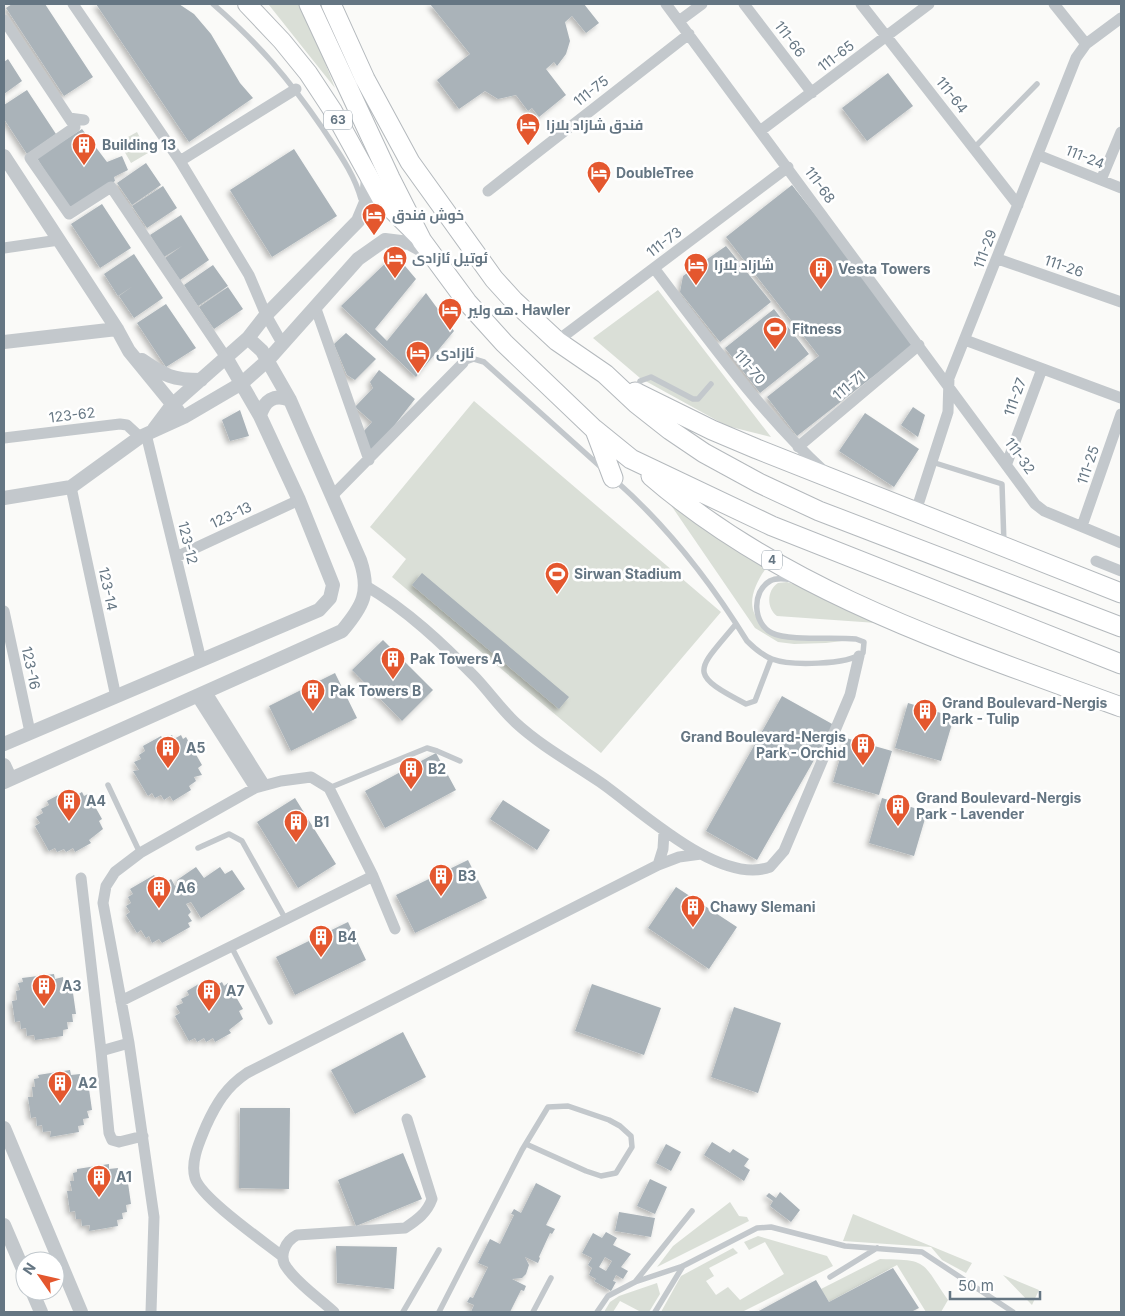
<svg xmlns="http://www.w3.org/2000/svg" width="1125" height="1316" viewBox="0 0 1125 1316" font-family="Inter,Cairo,sans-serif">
<defs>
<filter id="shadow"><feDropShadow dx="-3" dy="3" stdDeviation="2.5" flood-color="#0004"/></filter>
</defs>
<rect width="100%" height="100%" fill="#fafaf8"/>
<!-- green -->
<path fill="#dadfd7" d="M267,4H302L335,88L269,5Z
M137,132L148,153L131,163L119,142Z
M658,290L771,437L727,426L640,378L593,338Z
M474,401L721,612L601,753L392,577L406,559L370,527Z
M664,495L769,564C754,584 741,611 767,627C771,630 776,634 780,635C799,639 836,638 858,639L826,643L794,644L778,642L755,628Z
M787,582L809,589L891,624L777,616C766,608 767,590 778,583Z
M730,1202L739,1216L747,1217L749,1221L657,1267L673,1246Z
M853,1214L972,1263L966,1273L942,1260L931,1247L843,1241Z
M758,1236L827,1256L833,1266L742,1312H661L681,1276L733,1248L738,1253L709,1268L714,1276L706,1281L716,1295L728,1287L740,1300L784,1274L765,1242L749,1250L744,1242Z
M880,1259C929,1260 921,1261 948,1300L941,1312H926L897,1265L829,1302L821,1289Z
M1003,1275L1039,1290L1032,1305Z
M657,1283L660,1294L649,1312H641L620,1301L613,1312H604L610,1302L619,1296Z"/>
<!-- building -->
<path fill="#aab3b9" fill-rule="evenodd" filter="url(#shadow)" d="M12,4H45L93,77L64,96L6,8Z
M96,4H179L194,14L211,34L240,83L253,98L189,142Z
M430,4H584L599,23L586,33L572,16L565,22L570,41L566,54L557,66L554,62L546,69L566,95L539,117L532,108L528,111L516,95L498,99L485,91L459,109L437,80L470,54Z
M8,59L22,81L4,94V62Z
M888,73L913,106L867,141L842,108Z
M27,90L56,134L27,154L4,119V105Z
M82,129L107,162L122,156L128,170L114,177L115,181L70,210L37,158Z
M294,149L337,216L272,257L230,190Z
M146,163L161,185L132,205L117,183Z
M792,185L916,343L797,436L767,397L819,356L726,237Z
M163,186L177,208L147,228L132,206Z
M102,204L131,248L100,268L71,224Z
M181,215L209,260L180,280L165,258L182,246L164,257L150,235Z
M726,246L771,302L720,342L680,292L683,276Z
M134,254L163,298L134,318L119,296L133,286L118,296L104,274Z
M395,254L416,279L375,329L387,341L426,293L454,331L416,377L341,306Z
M213,265L228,286L198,306L184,285Z
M228,287L243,309L214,329L199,307Z
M166,304L196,348L166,367L137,323Z
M774,309L809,354L760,393L725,348Z
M346,333L376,359L355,380L347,375L334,344Z
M379,370L415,399L372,454L364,431L372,422L355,407L373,388L370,382Z
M913,407L925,415L918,437L901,425Z
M240,410L249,436L230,441L222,420Z
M865,413L919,449L894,487L839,451Z
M422,573L569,697L559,709L412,585Z
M383,640L433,690L402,721L352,670Z
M335,673L357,718L291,751L269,706Z
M782,696L834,725L757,860L706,831Z
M908,703L954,717L941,761L895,748Z
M172,735L174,739L181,735L183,739L186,737L202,765L198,768L202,775L194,777L196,781L189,786L191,790L173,801L170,796L164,800L161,795L155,798L152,793L148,796L133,771L139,770L134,762L141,759L139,755L145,751L143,746L161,736L164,740Z
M846,738L892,751L879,795L833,782Z
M436,753L456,790L385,828L365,791Z
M82,792L84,796L88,794L102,819L99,821L103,829L89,840L91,843L75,852L73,848L66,852L64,849L57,852L55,848L49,851L35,826L40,823L36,817L43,813L41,809L49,805L47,801L62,793L65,798L73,793L75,796Z
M295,798L336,864L298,888L257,822Z
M882,798L927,812L914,856L869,843Z
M503,800L550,830L537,850L490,819Z
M468,860L487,898L415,933L396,895Z
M196,867L204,878L220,867L225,874L232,870L245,889L201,918L191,902L186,904L191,912L188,915L192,921L188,923L190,927L162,943L159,939L152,943L149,936L146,938L141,930L137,933L126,915L130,912L126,906L131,903L128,897L133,894L130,889L154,875L157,879L163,876L167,882L171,879L175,886L179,884L177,880Z
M676,887L737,927L709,969L648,928Z
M348,922L366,960L295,995L276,957Z
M54,974L55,979L63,977L64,985L67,984L68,993H73L76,1014H72L73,1022H67L68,1029L63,1030V1036L35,1040L34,1035L27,1036L26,1028L21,1029L20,1021L15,1022L12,1001L17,1000L16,991L20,990L18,983L23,982L22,978Z
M202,982L205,987L213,983L215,986L222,982L224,986L228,983L243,1009L239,1011L243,1019L229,1030L231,1033L215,1042L213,1038L206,1042L204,1038L197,1042L195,1038L189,1041L175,1016L180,1013L176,1006L183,1003L181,999L189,995L187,991Z
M592,984L661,1008L644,1055L575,1031Z
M734,1007L781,1023L758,1093L711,1077Z
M403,1032L426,1077L355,1114L331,1070Z
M70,1070L71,1075L80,1074L79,1081H83L84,1090L89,1089L92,1110L87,1111L89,1118L83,1119L84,1125L78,1126L79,1132L50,1137L51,1131L43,1132L42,1125L37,1126L36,1117L31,1118L28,1097H33L32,1087H35L34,1079L39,1078L38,1075Z
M240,1108H290L289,1189L239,1188Z
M712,1142L730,1153L733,1149L749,1159L744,1166L750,1170L744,1181L704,1155Z
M666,1144L681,1152L671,1171L656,1163Z
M403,1153L422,1199L356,1226L338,1180Z
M109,1164V1169L118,1168L117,1175H121L123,1184L128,1183L131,1204L126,1205L127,1212L122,1213L123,1219L117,1220L118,1226L89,1231L90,1225L82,1226L81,1219H76L75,1211L70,1212L67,1191H72L70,1181H74L73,1173L77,1172V1169Z
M650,1179L667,1187L655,1214L637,1206Z
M536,1183L561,1196L546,1225L555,1229L552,1234L550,1233L539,1257L540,1258L538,1263L525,1257L529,1265L526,1274L522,1278L512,1279L526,1286L524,1291L521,1290L510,1312H471L474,1305L467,1302L470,1297L473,1298L488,1267L478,1263L490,1239L500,1244L514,1215L511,1214L514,1209L521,1213Z
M780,1192L800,1210L791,1222L770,1206L773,1201L766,1196L769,1193L776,1198Z
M619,1212L655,1218L651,1237L615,1231Z
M606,1232L617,1238L613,1245L631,1254L621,1267L628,1271L623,1279L616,1275L613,1281L616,1282L611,1291L594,1281L596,1279L589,1275L592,1268L588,1265L592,1258L582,1253L593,1233L602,1238ZM605,1257L612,1261L606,1271L599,1267Z
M336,1246L397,1247L394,1289L337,1283Z
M893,1268L919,1308L911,1312H757L816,1280L829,1302Z"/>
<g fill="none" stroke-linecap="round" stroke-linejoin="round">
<defs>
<path id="primary" d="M247,4L282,41L308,73L333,111L382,200L419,237"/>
<path id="trunk" d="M309,4L390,178L422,241L467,302L504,343L594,429L631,459L772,526L1121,664
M331,4L365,79L410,162L494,279L514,301L557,341L605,374L637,404L670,430L704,453L759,483L819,511L1121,627
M635,392L712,430L757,449L1121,593
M595,430L613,478
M651,476C785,592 958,647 1121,707"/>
</defs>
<!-- primary casing -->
<use href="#primary" stroke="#b5babe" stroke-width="20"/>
<!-- trunk casing -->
<use href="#trunk" stroke="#b4b9bd" stroke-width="21"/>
<!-- service -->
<path stroke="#c3c8cc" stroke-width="5.5" d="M213,4C260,45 288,78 323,129C338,152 354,173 361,199
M974,148L1037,84
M463,363L474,359L484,362L603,469
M638,390L640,381L651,377L693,399H698L711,384
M932,462L1002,484L1004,544
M616,481C668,527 710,581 747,641C754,648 762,655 772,659C790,666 847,665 863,653L864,642L856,639C836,637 788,641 772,633C753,624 751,592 770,581C777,577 786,579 793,580
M736,624C697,671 686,673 746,704L755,701L771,659
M108,785L140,853
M329,788L427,748L437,751L460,761
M198,848L229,834L242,841L285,918
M231,946L270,1022
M830,1277L877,1248
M635,1282L692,1211
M403,1312L439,1250
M439,1312L522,1150L548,1107L568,1106L609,1120L620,1126L631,1136L632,1147L616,1173L601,1176L586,1171L526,1144
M533,1312L551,1278
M597,1312L608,1296L635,1282L683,1266L757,1228L771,1227L845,1246L922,1252L1013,1312
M655,1312L683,1266"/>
<!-- minor -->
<path stroke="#c3c8cc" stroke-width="11" d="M73,4L180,161L249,275L266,315L282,343
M666,4L1035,504L1044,511L1121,543
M744,4L812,93
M861,4L1018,205
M1054,4L1086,44
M4,20L75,127L30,158L69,214L111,187L227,359
M679,21L702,4
M69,118L84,120
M760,131L929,4
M1038,155L1121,188
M180,161L296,89
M1101,180L1121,132
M488,191L689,34
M4,248L59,240
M998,259L1121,302
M654,268C708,339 760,412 825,472
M315,306L369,460
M965,340L1121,398
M557,341L788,167
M146,434L201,660
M4,438L120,424L127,425L140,437
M798,447L919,345
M1007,463L1042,369
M71,487L116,697
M332,496L463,363
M916,511L948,412L949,378L1076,58L1086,44L1121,18
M1082,526L1121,414
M176,557L299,500
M1096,561L1121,571
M366,586C407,610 443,644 476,678C490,693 502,710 516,723C541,746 572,763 600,782C639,809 719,886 770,867L784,851L850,695L859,656
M4,611L30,732
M207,693L264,784
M197,697L255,788
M658,865L663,849L664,832
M81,878L101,1051L129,1043
M121,1001L373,876
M101,1051L109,1133L112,1140L119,1142L143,1136
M282,1256C263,1241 201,1198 195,1178C190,1161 200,1141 206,1126C216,1104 226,1087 247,1073L658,865L679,857L701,854
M151,1312L154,1217L129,1043L103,903L106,886L115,872L140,853L255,788L281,781L311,777L329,788L373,876L395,929
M334,1312C319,1298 299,1285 287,1268C278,1257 285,1241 297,1235L405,1228C417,1220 427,1213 432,1199L407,1119"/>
<!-- tertiary -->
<path stroke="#c3c8cc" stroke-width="14" d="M4,156L117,329L129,351L178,411
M4,342L117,329
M142,360C165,376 173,380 201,380
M260,416C264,401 274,393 290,400
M154,429L172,405L248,338L266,315L358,221L366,202L368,176
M4,498L71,487L140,437L184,417L242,383L268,360L358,259L385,240L409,243L429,254
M4,744L319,610L330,598L333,585L299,500L260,416L227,359
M4,765L10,778
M4,782L342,631C363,606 371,592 360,560L290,400L262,351L248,338
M4,1128L81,1312
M4,1225L25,1274
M32,1291L41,1312"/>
<!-- primary -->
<use href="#primary" stroke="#fff" stroke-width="18"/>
<!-- trunk -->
<use href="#trunk" stroke="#fff" stroke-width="19"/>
</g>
<!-- icons -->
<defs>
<symbol id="hotel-pin" viewBox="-11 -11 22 30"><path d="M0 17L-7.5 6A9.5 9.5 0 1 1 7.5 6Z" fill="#e4572e" stroke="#fff"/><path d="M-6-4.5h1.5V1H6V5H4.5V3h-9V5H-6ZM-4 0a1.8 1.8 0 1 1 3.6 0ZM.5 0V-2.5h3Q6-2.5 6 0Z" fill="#fff"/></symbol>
<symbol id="building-pin" viewBox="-11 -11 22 30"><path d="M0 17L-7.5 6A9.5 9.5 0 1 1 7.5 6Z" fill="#e4572e" stroke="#fff"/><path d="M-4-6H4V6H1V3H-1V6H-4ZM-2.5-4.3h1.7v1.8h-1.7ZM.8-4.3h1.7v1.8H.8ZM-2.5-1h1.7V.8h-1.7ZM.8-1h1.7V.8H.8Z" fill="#fff"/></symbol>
<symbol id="stadium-pin" viewBox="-11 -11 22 30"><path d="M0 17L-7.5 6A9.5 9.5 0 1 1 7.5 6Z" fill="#e4572e" stroke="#fff"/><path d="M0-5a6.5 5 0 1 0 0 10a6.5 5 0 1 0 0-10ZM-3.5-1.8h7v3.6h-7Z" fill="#fff"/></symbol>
</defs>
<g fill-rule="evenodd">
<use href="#hotel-pin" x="514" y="111" width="28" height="38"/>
<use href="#building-pin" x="70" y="131" width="28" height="38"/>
<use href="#hotel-pin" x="585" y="159" width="28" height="38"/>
<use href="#hotel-pin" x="360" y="201" width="28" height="38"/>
<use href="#hotel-pin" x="381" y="244" width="28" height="38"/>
<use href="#hotel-pin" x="682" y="251" width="28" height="38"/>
<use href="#building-pin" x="807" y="255" width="28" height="38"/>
<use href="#hotel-pin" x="436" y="296" width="28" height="38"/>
<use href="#stadium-pin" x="761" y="315" width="28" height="38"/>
<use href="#hotel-pin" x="404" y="339" width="28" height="38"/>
<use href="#stadium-pin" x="543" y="560" width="28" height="38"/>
<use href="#building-pin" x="379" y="645" width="28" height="38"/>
<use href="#building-pin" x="299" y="677" width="28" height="38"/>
<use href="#building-pin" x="911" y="697" width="28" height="38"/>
<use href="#building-pin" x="849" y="731" width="28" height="38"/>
<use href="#building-pin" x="154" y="734" width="28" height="38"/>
<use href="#building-pin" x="397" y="755" width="28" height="38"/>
<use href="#building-pin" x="55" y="787" width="28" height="38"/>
<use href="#building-pin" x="884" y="792" width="28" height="38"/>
<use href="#building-pin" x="282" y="808" width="28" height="38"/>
<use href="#building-pin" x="427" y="862" width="28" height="38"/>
<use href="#building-pin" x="145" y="874" width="28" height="38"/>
<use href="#building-pin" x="679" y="893" width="28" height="38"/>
<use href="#building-pin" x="307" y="923" width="28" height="38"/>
<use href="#building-pin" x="30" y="972" width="28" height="38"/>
<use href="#building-pin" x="195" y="977" width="28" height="38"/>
<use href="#building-pin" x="46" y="1069" width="28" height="38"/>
<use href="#building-pin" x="85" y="1163" width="28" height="38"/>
</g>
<g text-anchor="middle" stroke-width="5" stroke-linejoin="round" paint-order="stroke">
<!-- shield labels -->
<g fill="#fff" stroke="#939fa8" stroke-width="1">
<rect x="324" y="110.5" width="28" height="19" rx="4"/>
<rect x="762" y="550.5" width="20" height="19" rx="4"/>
</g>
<g font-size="12" font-weight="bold" fill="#657683">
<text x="338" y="124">63</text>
<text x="772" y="564">4</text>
</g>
<!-- street labels -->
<g font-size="14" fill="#657683" stroke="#fff">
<text transform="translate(790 39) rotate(53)" y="5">111-66</text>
<text transform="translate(836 56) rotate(-37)" y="5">111-65</text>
<text transform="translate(591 91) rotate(-38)" y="5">111-75</text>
<text transform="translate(952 95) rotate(52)" y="5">111-64</text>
<text transform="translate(1085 157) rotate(22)" y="5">111-24</text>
<text transform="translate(820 185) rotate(54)" y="5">111-68</text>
<text transform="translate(664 242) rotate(-37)" y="5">111-73</text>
<text transform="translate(985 249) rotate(-69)" y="5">111-29</text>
<text transform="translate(1064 266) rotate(19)" y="5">111-26</text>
<text transform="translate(750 367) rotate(50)" y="5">111-70</text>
<text transform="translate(849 385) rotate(-40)" y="5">111-71</text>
<text transform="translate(1015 397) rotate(-70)" y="5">111-27</text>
<text transform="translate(72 415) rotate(-7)" y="5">123-62</text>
<text transform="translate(1020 456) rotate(54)" y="5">111-32</text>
<text transform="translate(1088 465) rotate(-71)" y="5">111-25</text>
<text transform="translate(231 515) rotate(-25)" y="5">123-13</text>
<text transform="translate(188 543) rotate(76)" y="5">123-12</text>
<text transform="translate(108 589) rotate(78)" y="5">123-14</text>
<text transform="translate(31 668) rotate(78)" y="5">123-16</text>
</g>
<!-- poi labels -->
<g font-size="14" font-weight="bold" fill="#657683" stroke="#fff" text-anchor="start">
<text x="546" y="130">فندق شازاد بلازا</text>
<text x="102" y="150">Building 13</text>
<text x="616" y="178">DoubleTree</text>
<text x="392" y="220">خوش فندق</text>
<text x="412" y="263">ئوتیل ئازادی</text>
<text x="714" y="270">شازاد بلازا</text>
<text x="838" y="274">Vesta Towers</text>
<text x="468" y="315">هه ولير. Hawler</text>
<text x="792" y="334">Fitness</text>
<text x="436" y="358">ئازادی</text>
<text x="574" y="579">Sirwan Stadium</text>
<text x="410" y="664">Pak Towers A</text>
<text x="330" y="696">Pak Towers B</text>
<text x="942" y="708">Grand Boulevard-Nergis<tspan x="942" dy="16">Park - Tulip</tspan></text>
<text x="846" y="742" text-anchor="end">Grand Boulevard-Nergis<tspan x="846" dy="16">Park - Orchid</tspan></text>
<text x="186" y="753">A5</text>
<text x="428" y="774">B2</text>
<text x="916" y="803">Grand Boulevard-Nergis<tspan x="916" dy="16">Park - Lavender</tspan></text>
<text x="86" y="806">A4</text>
<text x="314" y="827">B1</text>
<text x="458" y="881">B3</text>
<text x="176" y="893">A6</text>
<text x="710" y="912">Chawy Slemani</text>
<text x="338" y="942">B4</text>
<text x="62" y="991">A3</text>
<text x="226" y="996">A7</text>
<text x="78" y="1088">A2</text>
<text x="116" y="1182">A1</text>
</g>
</g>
<!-- border -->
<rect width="1125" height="1316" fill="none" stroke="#657683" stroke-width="10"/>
<!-- north arrow -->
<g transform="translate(40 1276) rotate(304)"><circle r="24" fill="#ffffff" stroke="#c1c8cd"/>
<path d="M0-4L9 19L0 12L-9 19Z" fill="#e4572e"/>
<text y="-8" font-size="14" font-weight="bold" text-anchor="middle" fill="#657683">N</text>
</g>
<!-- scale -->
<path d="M950 1291v8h90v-8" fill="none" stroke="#657683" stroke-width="2.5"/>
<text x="958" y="1291" font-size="15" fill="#657683" stroke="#ffffff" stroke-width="4" paint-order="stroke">50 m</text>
</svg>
